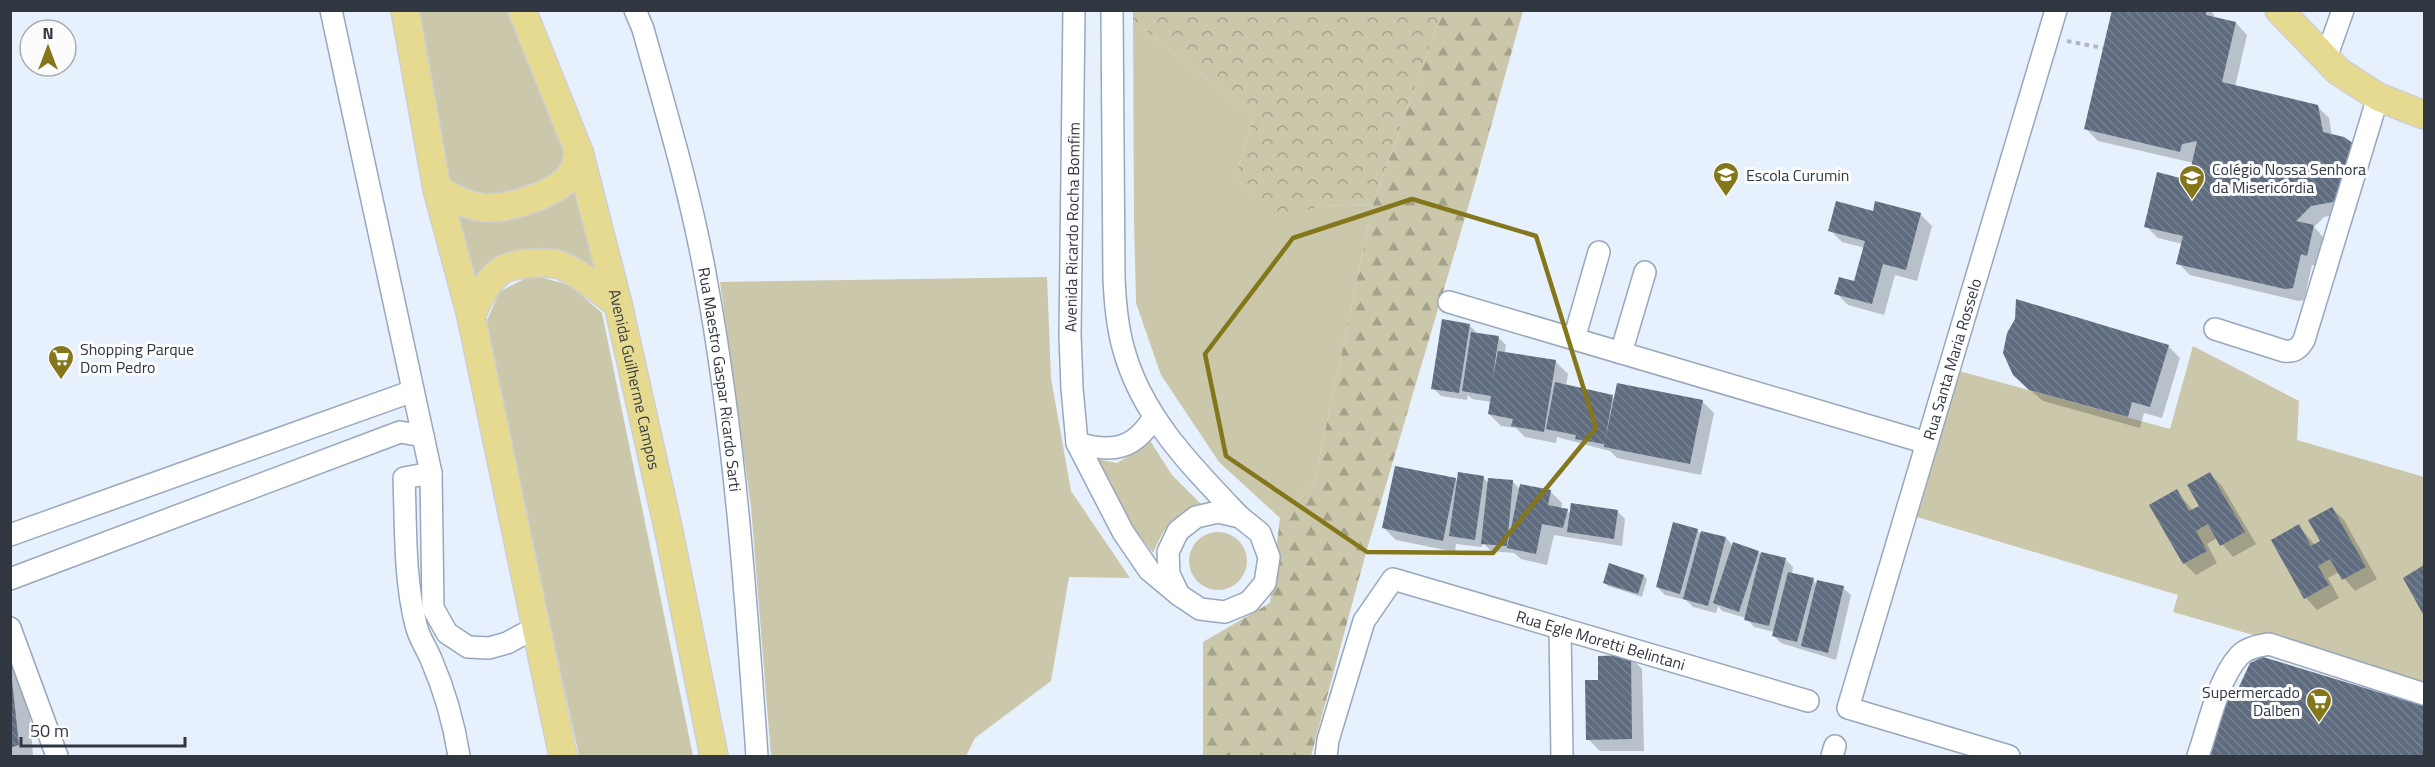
<svg xmlns="http://www.w3.org/2000/svg" width="2435" height="767" viewBox="0 0 2435 767" font-family="'Titillium Web',sans-serif">
<defs>
<pattern id="forest-firs" width="22" height="20" patternUnits="userSpaceOnUse" patternTransform="scale(1.5)"><rect width="22" height="20" fill="#cbc7aa"/><path d="M5 1l3.5 6h-7zM16 11l3.5 6h-7z" fill="#a5a28c"/></pattern>
<pattern id="park-crowns" width="20" height="18" patternUnits="userSpaceOnUse" patternTransform="scale(1.5)"><rect width="20" height="18" fill="#cbc7aa"/><path d="M2 6a3 3 0 1 1 6 0M12 15a3 3 0 1 1 6 0" fill="none" stroke="#a5a28c"/></pattern>
<pattern id="building-back-hatch" width="6" height="6" patternUnits="userSpaceOnUse" patternTransform="scale(1.5)"><rect width="6" height="6" fill="#5f6c7f"/><path d="M-1 5l2 2M0 0l6 6M5-1l2 2" fill="none" stroke="#788291"/></pattern>
</defs>
<rect width="100%" height="100%" fill="#e7f0fd"/>
<!-- grass -->
<path fill="#cbc7aa" d="M411,11H515L570,157L553,181L486,201L442,181Z
M1133,20L1254,116L1235,179L1282,215L1321,206L1373,204L1314,484L1280,518L1219,462L1161,375L1136,303L1134,220Z
M578,177L608,286L565,259L473,294L447,205L486,216Z
M532,275L570,285L602,313L693,756H579L485,325L499,292Z
M1047,277L1051,378L1071,491L1130,578L1069,577L1051,681L975,738L966,756H771L751,507L720,282Z
M2193,346L2299,401L2297,440L2424,477V684L2173,612L2178,595L1917,517L1959,371L2170,429Z
M1147,436L1172,475L1205,508C1171,516 1167,522 1153,553L1126,518L1097,459L1117,463L1139,450Z
M1189 561a29 29 0 1 1 58 0a29 29 0 1 1-58 0Z"/>
<!-- forest -->
<path fill="url(#forest-firs)" d="M1442,11H1523L1472,194L1367,549L1311,756H1203V642L1270,603L1280,518L1314,484L1373,204Z"/>
<!-- park -->
<path fill="url(#park-crowns)" d="M1133,11L1442,10V11L1373,204L1321,206L1282,216L1235,179L1254,116L1133,20Z"/>
<!-- shadow -->
<path fill="#0003" d="M2114,10H2211L2216,19L2236,23L2247,35L2235,87L2317,106L2329,118L2332,136L2368,160L2356,211L2324,217L2314,227L2325,239L2319,267L2312,265L2304,300L2298,301L2190,275L2178,263L2183,244L2158,238L2146,226L2189,181L2194,163L2098,141L2086,129Z
M1874,213L1920,214L1932,226L1917,281L1895,275L1884,315L1848,305L1836,293L1855,282L1865,248L1842,242L1830,230Z
M1469,325L1477,333L1498,337L1506,345L1505,353L1556,362L1568,374L1566,386L1612,397L1615,399L1702,401L1714,413L1701,475L1617,458L1610,451L1557,437L1556,443L1525,437L1516,428L1501,426L1489,414L1491,402L1472,399L1468,395L1467,400L1441,396L1433,388Z
M2168,346L2180,358L2162,418L2144,413L2140,428L2043,401L2027,387Z
M2210,474L2222,486L2256,544L2233,557L2217,538L2207,544L2217,563L2196,575L2184,563L2177,491L2193,511L2201,507Z
M1483,478L1489,483L1512,481L1521,490L1550,491L1562,503L1561,510L1567,511L1571,515L1617,511L1625,519L1622,546L1554,535L1547,565L1521,559L1514,553L1491,551L1483,543L1482,547L1456,544L1455,552L1396,540L1384,528L1455,480L1458,482Z
M2332,508L2344,520L2377,579L2355,591L2339,572L2328,578L2339,598L2317,610L2306,598L2298,525L2315,545L2322,541Z
M1697,530L1701,534L1726,538L1733,546L1758,552L1762,556L1786,560L1793,567L1792,574L1813,580L1817,584L1843,588L1851,595L1836,660L1781,643L1773,635L1774,632L1754,627L1746,618L1722,611L1718,606L1716,613L1693,607L1686,600L1665,595L1657,587Z
M2424,567V613L2405,578Z
M1644,576L1647,579L1642,597L1608,586L1604,582Z
M10,617L25,650L33,756H10Z
M1630,657L1642,669L1644,751H1600L1588,739L1599,681Z
M2263,659L2424,707V756H2209L2208,742L2239,690Z"/>
<!-- building -->
<path fill="url(#building-back-hatch)" d="M2112,10H2206V15L2236,22L2222,82L2318,105L2323,132L2344,137L2357,146L2344,200L2311,206L2296,221L2314,225L2307,256L2301,254L2293,288L2285,289L2176,264L2183,236L2144,227L2157,172L2188,180L2197,141L2182,144L2180,152L2084,129Z
M1836,201L1873,211L1875,201L1921,213L1906,270L1883,264L1872,304L1834,294L1839,277L1854,281L1865,241L1828,231Z
M2016,299L2169,345L2150,407L2132,402L2128,417L2029,390L2013,375L2003,353L2007,333L2015,319Z
M1442,319L1470,324L1459,393L1431,389Z
M1471,332L1499,336L1492,381L1498,351L1556,360L1544,432L1511,426L1513,419L1488,414L1491,396L1462,391Z
M1555,382L1613,395L1605,441L1617,383L1703,400L1690,464L1604,447V444L1575,439L1576,435L1546,429Z
M1395,466L1456,478L1443,541L1382,528Z
M1458,472L1484,476L1475,540L1449,536Z
M2210,472L2245,532L2220,546L2208,524L2196,531L2207,551L2183,564L2149,505L2177,489L2189,511L2199,506L2187,485Z
M1488,478L1513,480L1507,546L1481,544Z
M1520,484L1551,490L1548,505L1568,509L1563,528L1542,524L1536,554L1507,548Z
M1571,503L1618,510L1614,539L1567,532Z
M2332,507L2366,567L2342,580L2330,559L2318,566L2329,585L2304,599L2271,540L2299,524L2311,546L2320,541L2308,520Z
M1673,522L1698,529L1680,594L1656,587Z
M1701,531L1726,537L1708,606L1683,599Z
M1733,542L1759,551L1739,612L1713,603Z
M1761,552L1786,558L1769,626L1744,620Z
M1609,563L1644,575L1638,594L1603,583Z
M2424,565V616L2403,578Z
M1788,572L1814,578L1797,642L1772,636Z
M1817,580L1844,586L1828,653L1801,646Z
M1631,655L1632,739L1586,740L1585,680H1598V656Z
M2263,657L2424,706V756H2208L2222,700L2238,689L2250,663Z
M10,662L19,745L10,748Z"/>
<g fill="none" stroke-linecap="round" stroke-linejoin="round">
<defs>
<g id="minor">
<path d="M331,10L431,473L433,608L447,633L468,647L489,648L507,643L535,628"/>
<path id="s1" d="M635,10L643,29C666,112 691,194 706,279C735,436 746,597 757,756"/>
<path d="M1074,10L1070,335L1072,388L1077,443L1123,532L1149,570L1179,595L1200,609L1225,612L1249,602L1265,583L1269,557L1260,533L1240,517L1218,512L1196,517L1178,531L1168,552L1169,574L1179,595"/>
<path d="M1112,10L1114,278C1115,302 1117,325 1123,347C1141,416 1192,467 1240,517"/>
<path d="M2326,58L2343,10"/>
<path d="M1449,302L1927,443"/>
<path d="M2215,329L2284,351C2294,352 2299,349 2304,340L2378,97"/>
<path d="M1574,339L1599,252"/>
<path d="M1621,353L1645,272"/>
<path d="M1077,443C1112,453 1134,450 1154,417"/>
<path d="M431,473L404,478C406,526 404,578 416,625C419,638 426,647 431,659C444,689 454,724 459,756"/>
<path d="M10,535L413,391"/>
<path d="M10,579L400,432L423,436"/>
<path d="M10,628L57,756"/>
<path d="M1560,628L1562,756"/>
<path id="s2" d="M1326,756L1328,740L1364,621L1393,579L1808,701"/>
<path d="M1832,756L1835,746"/>
<path id="s3" d="M2009,756L1848,708L2056,10"/>
<path d="M2198,756C2208,727 2218,679 2239,656C2246,648 2258,646 2269,644L2424,694"/>
</g>
<g id="major">
<path d="M405,10L437,189L471,316L563,756"/>
<path id="s4" d="M522,10L579,152L618,304L669,532L714,756"/>
<path d="M2279,10L2338,71L2378,97L2424,115"/>
<path d="M437,189C453,198 471,208 490,208C514,207 562,193 574,170C576,165 577,157 579,152"/>
<path d="M471,316C478,300 484,285 498,273C510,262 551,260 565,267C585,277 601,291 618,304"/>
</g>
</defs>
<!-- minor casing -->
<use href="#minor" stroke="#98a7bc" stroke-width="24"/>
<!-- major casing -->
<use href="#major" stroke="#cecfd1" stroke-width="30"/>
<!-- path -->
<path stroke="#afb7c2" stroke-width="4" stroke-dasharray="4.5 4.5" stroke-linecap="butt" d="M2067,41L2103,48"/>
<!-- minor -->
<use href="#minor" stroke="#fff" stroke-width="21"/>
<!-- major -->
<use href="#major" stroke="#e6da90" stroke-width="27"/>
</g>
<!-- marked area -->
<path fill="none" stroke="#84761a" stroke-width="4.5" stroke-linejoin="round" d="M1412,199L1536,236L1596,428L1493,553L1367,552L1226,456L1205,354L1293,238Z"/>
<!-- icons -->
<defs>
<symbol id="school-pin" viewBox="-11 -11 22 30"><path d="M0 17L-7.5 6A9.5 9.5 0 1 1 7.5 6Z" fill="#84761a" stroke="#fcfcfc"/><path d="M0-5L7-2L0 1L-7-2ZM-4 1L0 2.5L4 1V4Q0 6-4 4Z" fill="#fff"/></symbol>
<symbol id="supermarket-pin" viewBox="-11 -11 22 30"><path d="M0 17L-7.5 6A9.5 9.5 0 1 1 7.5 6Z" fill="#84761a" stroke="#fcfcfc"/><path d="M-6-5.5h2.5l.6 2H6L4.5 2H-2.5L-4.4-4H-6ZM-1.5 3.2a1.3 1.3 0 1 0 .1 0ZM3 3.2a1.3 1.3 0 1 0 .1 0Z" fill="#fff"/></symbol>
</defs>
<g fill-rule="evenodd">
<use href="#school-pin" x="1711" y="160" width="30" height="40"/>
<use href="#school-pin" x="2177" y="163" width="30" height="40"/>
<use href="#supermarket-pin" x="46" y="343" width="30" height="40"/>
<use href="#supermarket-pin" x="2304" y="686" width="30" height="40"/>
</g>
<g text-anchor="middle" stroke-width="6" stroke-linejoin="round" paint-order="stroke">
<!-- poi labels -->
<g font-size="16" fill="#313740" stroke="#fcfcfc" text-anchor="start">
<text x="2212" y="175">Colégio Nossa Senhora<tspan x="2212" dy="18">da Misericórdia</tspan></text>
<text x="1746" y="181">Escola Curumin</text>
<text x="80" y="355">Shopping Parque<tspan x="80" dy="18">Dom Pedro</tspan></text>
<text x="2300" y="698" text-anchor="end">Supermercado<tspan x="2300" dy="18">Dalben</tspan></text>
</g>
<!-- street labels -->
<g font-size="16" fill="#313740" stroke="#fcfcfc">
<text transform="translate(1072 227) rotate(-89)" y="6">Avenida Ricardo Rocha Bomfim</text>
<text dy="6" stroke="none"><textPath href="#s3" startOffset="532">Rua Santa Maria Rosselo</textPath></text>
<text dy="6" stroke="none"><textPath href="#s4" startOffset="387">Avenida Guilherme Campos</textPath></text>
<text dy="6" stroke="none"><textPath href="#s1" startOffset="380">Rua Maestro Gaspar Ricardo Sarti</textPath></text>
<text dy="6" stroke="none"><textPath href="#s2" startOffset="408">Rua Egle Moretti Belintani</textPath></text>
</g>
</g>
<!-- border -->
<rect width="2435" height="767" fill="none" stroke="#313740" stroke-width="24"/>
<!-- north arrow -->
<g transform="translate(48 48)"><circle r="28" fill="#fcfcfc" stroke="#abadb1" stroke-width="1.5"/>
<path d="M0-4.5L10 22L0 15L-10 22Z" fill="#84761a"/>
<text y="-9" font-size="16" font-weight="bold" text-anchor="middle" fill="#313740">N</text>
</g>
<!-- scale -->
<path d="M21 737v9h164v-9" fill="none" stroke="#313740" stroke-width="3"/>
<text x="30" y="737" font-size="18" fill="#313740" stroke="#fcfcfc" stroke-width="4.5" paint-order="stroke">50 m</text>
</svg>
